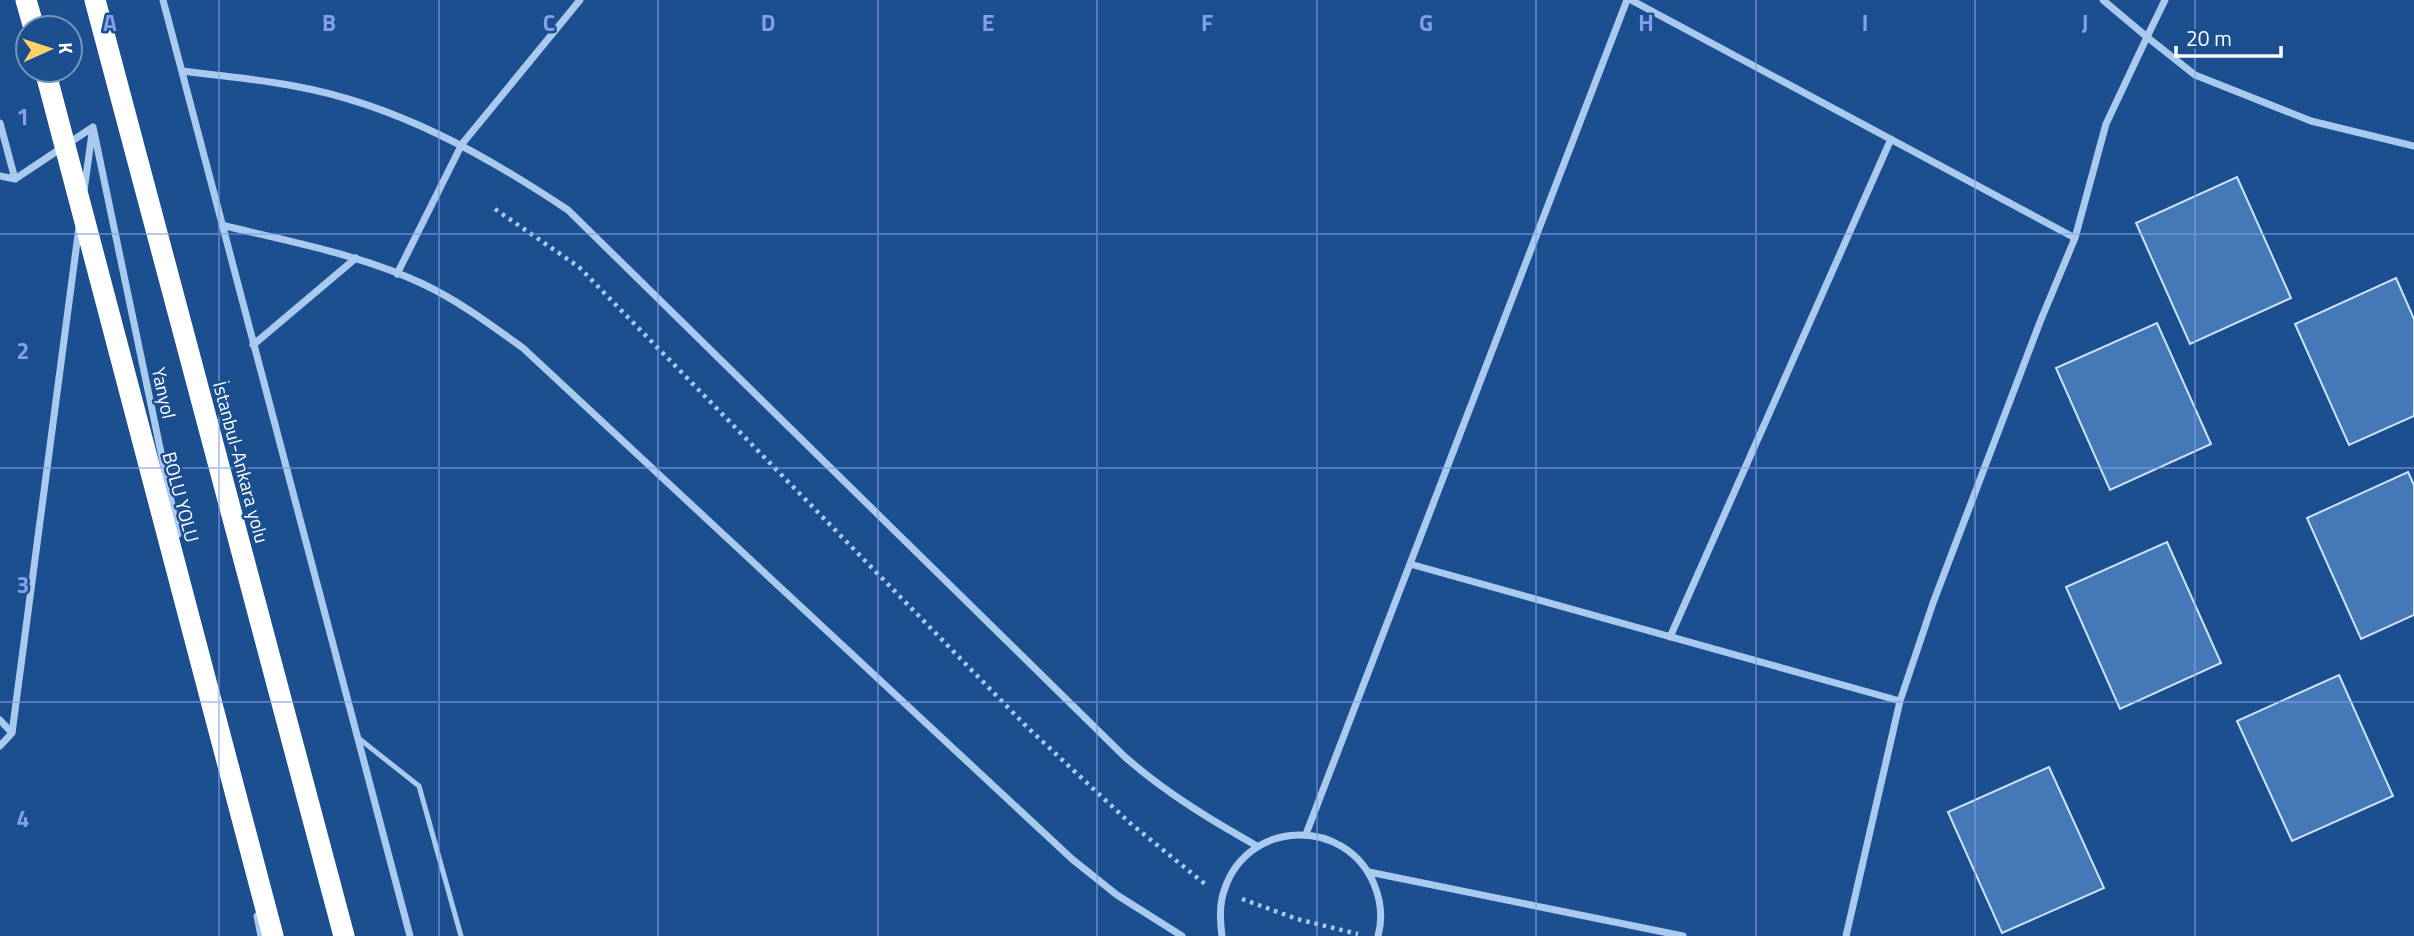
<svg xmlns="http://www.w3.org/2000/svg" width="2414" height="936" viewBox="0 0 2414 936" font-family="'Titillium Web',sans-serif">
<rect width="100%" height="100%" fill="#1b4f8f"/>
<!-- building -->
<path fill="#4478b7" stroke="#cfe3fa" stroke-width="2" d="M2237,177L2291,298L2190,344L2136,223Z
M2396,278L2414,319V416L2349,445L2295,324Z
M2157,323L2211,444L2110,490L2056,368Z
M2408,472L2414,485V615L2361,639L2307,518Z
M2167,542L2221,663L2120,709L2066,587Z
M2339,675L2393,796L2292,841L2237,721Z
M2049,767L2104,888L2002,933L1948,812Z"/>
<g fill="none" stroke-linecap="round" stroke-linejoin="round">
<!-- path -->
<path stroke="#a9c9ee" stroke-width="4.5" stroke-dasharray="3.5 5" stroke-linecap="butt" d="M495,209L579,267L1028,728L1130,823L1205,884
M1242,899L1297,919L1358,934"/>
<!-- lane -->
<path stroke="#a9c9ee" stroke-width="5" d="M357,737L419,786L461,936"/>
<!-- street -->
<path stroke="#a9c9ee" stroke-width="7" d="M163,0L410,936
M1631,0L2075,238
M2165,0L2147,37L2195,75L2311,121L2414,146
M183,71C220,76 257,79 294,86C395,104 484,154 568,210L1125,757C1166,793 1211,820 1257,846
M0,123L15,179L93,127L178,534
M0,176L15,179
M84,191L92,133
M222,225C289,242 360,254 423,284C459,301 491,325 523,348L1072,859L1117,895L1182,936
M397,274L462,144L580,0
M253,345L356,258
M1410,564L1900,701
M1670,637L1891,139
M0,720L12,733
M0,746L12,733L79,227
M1306,834L1627,0
M1369,872L1683,936
M257,916L261,936
M1222,936C1220,919 1219,904 1225,888C1249,819 1346,817 1374,884C1381,901 1383,918 1378,936
M1846,936L1900,701L1933,603L2040,322L2075,238L2106,124L2147,37L2103,0"/>
<!-- highway -->
<path stroke="#fff" stroke-width="21" d="M26,0L34,28
M95,0L344,936
M45,70L273,936"/>
</g>
<!-- grid -->
<path fill="none" stroke="#839eea" stroke-width="2" stroke-opacity="0.55" d="M219,0V936M439,0V936M658,0V936M878,0V936M1097,0V936M1317,0V936M1536,0V936M1756,0V936M1975,0V936M2195,0V936M0,234H2414M0,468H2414M0,702H2414"/>
<g text-anchor="middle" stroke-width="5" stroke-linejoin="round" paint-order="stroke">
<!-- street labels -->
<g font-size="19" fill="#fff" stroke="#1b4f8f">
<text transform="translate(164 393) rotate(78)" y="7">Yanyol</text>
<text transform="translate(241 462) rotate(75)" y="7">İstanbul-Ankara yolu</text>
<text transform="translate(181 497) rotate(75)" y="7">BOLU YOLU</text>
</g>
</g>
<g font-size="23" text-anchor="middle" font-weight="bold" fill="#839eea" stroke="#1b4f8f" stroke-width="5" stroke-linejoin="round" paint-order="stroke">
<text x="110" y="31">A</text>
<text x="329" y="31">B</text>
<text x="549" y="31">C</text>
<text x="768" y="31">D</text>
<text x="988" y="31">E</text>
<text x="1207" y="31">F</text>
<text x="1426" y="31">G</text>
<text x="1646" y="31">H</text>
<text x="1865" y="31">I</text>
<text x="2085" y="31">J</text>
<text x="23" y="125">1</text>
<text x="23" y="359">2</text>
<text x="23" y="593">3</text>
<text x="23" y="827">4</text>
</g>
<!-- north arrow -->
<g transform="translate(49 49) rotate(87)"><circle r="33" fill="#1b4f8f" stroke="#7695bc" stroke-width="2"/>
<path d="M0-5L12 26L0 18L-12 26Z" fill="#ffd166"/>
<text y="-10" font-size="19" font-weight="bold" text-anchor="middle" fill="#ffffff">K</text>
</g>
<!-- scale -->
<path d="M2176 46v10h105v-10" fill="none" stroke="#ffffff" stroke-width="3.5"/>
<text x="2186" y="46" font-size="21" fill="#ffffff" stroke="#1b4f8f" stroke-width="5" paint-order="stroke">20 m</text>
</svg>
